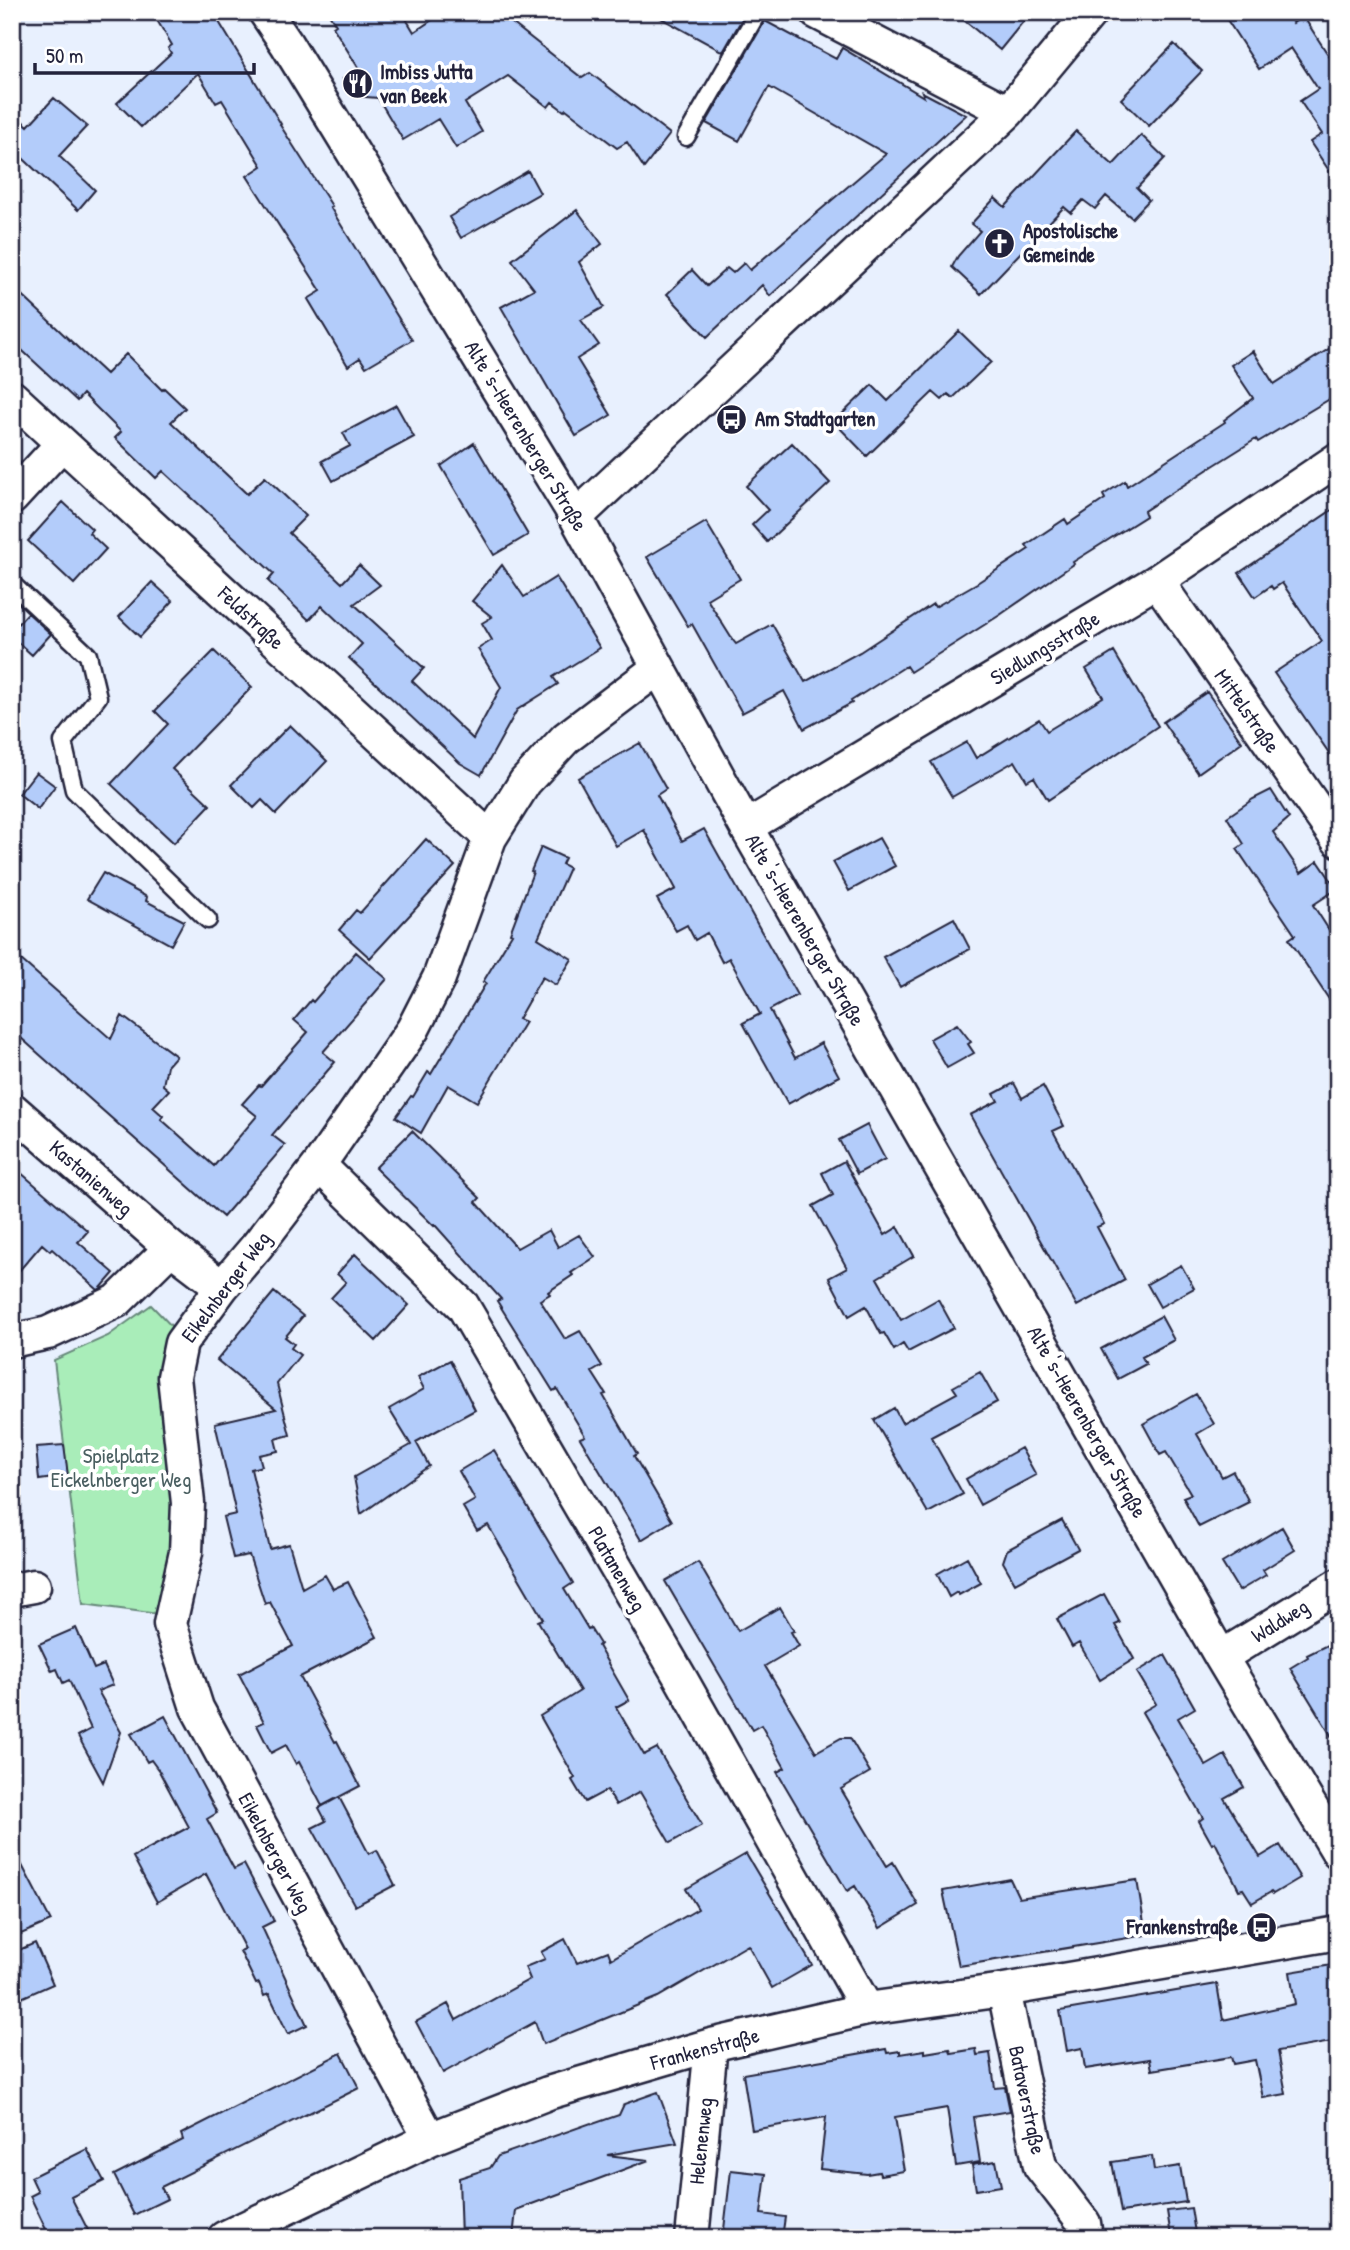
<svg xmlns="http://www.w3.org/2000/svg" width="1350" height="2250" viewBox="0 0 1350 2250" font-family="'Patrick Hand',sans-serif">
<rect width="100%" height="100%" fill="#e8f0fe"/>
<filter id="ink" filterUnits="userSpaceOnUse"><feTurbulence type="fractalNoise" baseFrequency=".0143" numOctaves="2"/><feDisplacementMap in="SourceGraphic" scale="14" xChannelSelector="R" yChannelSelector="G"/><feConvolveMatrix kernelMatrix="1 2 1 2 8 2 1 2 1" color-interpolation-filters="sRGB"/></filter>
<g filter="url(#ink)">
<!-- green -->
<path fill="#a9edb9" stroke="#66887a" stroke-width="2" d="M151,1305L181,1336L159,1381L175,1462L176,1532L158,1614L83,1604L54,1360L108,1336Z"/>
<!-- building -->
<path fill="#b3ccfa" stroke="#22223b" stroke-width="2" d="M152,12H213L281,124L280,125L332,206L330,207L412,340L366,367L360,358L348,366L308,299L321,291L247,176L262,166L222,100L216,103L198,73L141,127L117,103L171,53L168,48L172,45Z
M328,12H402L414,32L444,12H498L582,78L590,73L670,134L644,168L627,142L617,148L566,109L564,111L552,102L548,107L508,76L465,103L482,132L456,148L438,119L403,140L378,98L354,96L343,79L359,69L333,27L336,25Z
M650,12H746L723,52Z
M954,12H1031L1000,50Z
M1222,12H1285L1293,23L1303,16L1338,70V184L1310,142L1322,134L1300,101L1318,89L1291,48L1259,69Z
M765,21L836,59L842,48L924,97L922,92L966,115L770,296L762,285L707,337L667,294L692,270L707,286L727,268L733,273L744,263L750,270L886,154L769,87L739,141L706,123Z
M1174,44L1202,71L1149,126L1121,99Z
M54,98L87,126L59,156L95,190L78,210L12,148V112L28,126Z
M1076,131L1113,165L1141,135L1165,158L1137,188L1149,200L1132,218L1106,196L1095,209L1083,200L1071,213L1064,207L981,294L952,267L958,256L980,231L971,224L995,198L1005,207Z
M528,171L540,193L461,238L449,217Z
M577,210L602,244L579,262L604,307L581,320L599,345L577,359L611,415L576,436L501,307L534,289L512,260Z
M12,286L106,374L126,354L162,390L164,388L185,408L171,422L247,494L265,477L306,516L289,533L342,583L359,565L380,585L354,604L424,668L412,681L473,739L501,687L478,649L492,640L482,623L492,617L472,601L502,565L524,597L556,577L600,648L553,677L558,684L517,710L481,775L460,763L349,658L362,644L322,606L309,620L268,581L274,574L163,471L156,478L115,438L121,432L83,394L77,401L12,341Z
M959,331L991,362L953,398L948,394L942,400L933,392L867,456L834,422L872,385L888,401Z
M1338,343V394L1258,442L1256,439L1213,466L1144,511L1146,516L1073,562L1074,564L1000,615L910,672L906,666L851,701L852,703L804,729L784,691L742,713L692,624L688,626L647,557L706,522L740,579L707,599L732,639L736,644L772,624L805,682L860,652L933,604L935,607L977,583L1029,549L1026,545L1065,519L1068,524L1105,499L1103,495L1125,481L1127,486L1225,422L1224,420L1253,398L1231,365L1253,351L1274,384Z
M396,405L414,437L333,481L322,461L350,446L343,433Z
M474,443L528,535L494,555L441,466Z
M792,443L830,483L767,542L752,525L768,510L746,486Z
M63,502L92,529L89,533L106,549L74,584L28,541Z
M1338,506V766L1274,673L1322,641L1282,583L1273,589L1271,586L1255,597L1239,573Z
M152,582L173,601L140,637L119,617Z
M28,613L51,634L32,655L12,637V630Z
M214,651L252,687L172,769L210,805L174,843L111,784L168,724L155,711Z
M1114,652L1158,726L1048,800L1034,777L1027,781L1015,761L952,797L931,762L967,742L976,758L1039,719L1047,731L1103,697L1086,669Z
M1207,692L1242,742L1198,773L1163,722Z
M290,725L327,761L276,814L262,800L254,808L231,785Z
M640,743L666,789L657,795L682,841L704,829L797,995L770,1010L795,1058L821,1043L839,1076L788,1104L743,1023L760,1014L729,958L722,962L707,933L695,940L687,925L676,931L657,899L676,889L644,830L616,846L578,778Z
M36,772L55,786L38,809L19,794Z
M1271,790L1289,818L1273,832L1301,873L1318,861L1337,889L1313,905L1338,944V1013L1289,939L1295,935L1237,849L1244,844L1227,817L1253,799Z
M879,838L895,866L849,891L833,862Z
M426,839L455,866L370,958L339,930L356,910L360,913Z
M541,847L565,858L562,864L569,868L538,938L572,959L556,985L542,977L518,1019L525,1022L477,1102L448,1085L421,1133L396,1117L411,1096L413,1097L428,1072L431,1074L486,983L483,982L512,934L510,933L533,872L531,871Z
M103,873L147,897L146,901L184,921L171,945L87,899Z
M954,918L970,949L900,987L883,957Z
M12,952L111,1039L122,1016L176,1056L167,1066L163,1085L169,1090L153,1107L163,1116L161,1119L214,1166L257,1116L242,1104L259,1085L261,1086L308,1032L294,1020L311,1000L313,1002L356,952L387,979L323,1052L335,1062L272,1135L285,1145L223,1217L12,1030Z
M957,1024L971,1042L968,1044L974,1053L947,1068L930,1039Z
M1014,1083L1022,1098L1043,1086L1064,1126L1053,1131L1104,1224L1097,1227L1125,1280L1077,1306L970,1115L998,1101L994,1094Z
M867,1125L885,1159L857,1174L839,1140Z
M412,1131L480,1198L476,1202L517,1248L549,1230L558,1247L579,1235L595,1257L571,1273L573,1275L548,1292L550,1294L540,1300L565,1339L580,1331L602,1366L592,1372L606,1394L603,1395L637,1454L634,1456L672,1521L641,1540L580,1438L585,1436L557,1389L553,1391L497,1301L501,1299L435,1225L434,1226L375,1168Z
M844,1161L885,1235L898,1227L914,1256L877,1278L901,1320L938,1299L954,1328L908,1352L903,1344L894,1350L884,1333L881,1334L866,1306L849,1316L829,1278L847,1268L813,1206L833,1195L822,1173Z
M12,1165L88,1231L78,1242L114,1273L101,1288L98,1290L52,1249L50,1251L42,1244L12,1279Z
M355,1254L409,1305L376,1341L331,1298L346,1282L337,1274Z
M1181,1265L1194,1288L1160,1307L1147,1284Z
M274,1292L303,1316L285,1337L294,1344L291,1348L300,1355L277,1384L290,1435L275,1439L278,1451L259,1455L262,1466L251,1469L270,1549L289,1544L302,1588L325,1575L333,1589L348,1582L377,1637L300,1677L335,1742L337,1741L360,1786L322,1806L299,1762L296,1764L286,1745L271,1753L257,1725L264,1722L239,1674L293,1646L270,1602L265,1604L249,1555L233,1558L223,1517L236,1514L215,1423L276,1409L217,1360Z
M1161,1316L1174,1340L1142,1357L1146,1364L1118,1379L1101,1349Z
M450,1360L475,1410L416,1442L429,1466L361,1514L354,1477L411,1445L389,1409L424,1389L418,1377Z
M980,1372L997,1402L931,1437L963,1494L928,1513L874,1420L894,1408L902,1423L957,1393L953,1387Z
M1196,1394L1214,1424L1197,1434L1222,1477L1233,1471L1249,1502L1199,1527L1183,1497L1191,1494L1166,1452L1160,1455L1143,1424Z
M64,1445L68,1476L39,1480L36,1447Z
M1021,1448L1036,1475L980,1505L966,1479Z
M494,1450L573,1583L564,1589L588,1629L590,1628L600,1644L598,1646L629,1700L616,1707L644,1755L657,1748L702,1825L670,1843L640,1792L616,1805L607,1790L585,1802L572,1780L575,1778L540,1716L580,1691L538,1621L543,1619L488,1525L477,1531L463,1507L475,1500L459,1471Z
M1062,1520L1078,1549L1015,1583L1003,1562L1007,1550Z
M1282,1527L1295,1550L1263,1570L1266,1575L1239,1591L1222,1563Z
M967,1557L981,1583L959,1595L957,1592L949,1597L937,1574Z
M698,1562L738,1631L780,1607L794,1631L791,1632L799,1646L765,1666L816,1752L841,1738H850L870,1772L841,1789L887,1866L893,1862L918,1905L880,1928L855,1886L847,1891L777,1772L785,1768L761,1725L752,1730L665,1581Z
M1104,1594L1120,1623L1115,1625L1134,1659L1100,1680L1079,1643L1072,1647L1057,1619Z
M76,1628L94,1669L104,1665L113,1685L98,1691L121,1732L103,1782L78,1736L91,1729L69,1680L63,1683L57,1669L52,1671L39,1644Z
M1327,1645L1338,1663V1747L1290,1668L1308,1657L1307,1655Z
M1165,1655L1195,1708L1178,1718L1206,1766L1225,1755L1244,1787L1224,1798L1260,1857L1280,1845L1300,1878L1273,1894L1271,1892L1252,1903L1243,1889L1239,1890L1215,1842L1212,1844L1199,1821L1203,1818L1142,1712L1156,1704L1137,1672Z
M165,1716L217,1813L207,1819L234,1869L244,1864L274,1921L262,1927L307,2025L288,2034L269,1994L264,1996L259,1983L256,1984L240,1951L245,1949L206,1874L157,1902L133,1857L189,1827L159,1771L151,1760L147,1762L131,1734Z
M339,1797L369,1854L377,1850L395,1885L355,1906L312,1828L326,1821L319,1808Z
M12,1846L51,1921L21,1934L12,1917Z
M746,1854L812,1965L772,1988L748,1945L658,1997L543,2044L535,2022L443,2073L416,2022L448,2004L456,2020L530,1979L525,1967L545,1959L541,1952L565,1939L577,1963L608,1951L611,1959L698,1909L686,1889Z
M1010,1879L1019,1898L1137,1880L1146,1935L959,1966L943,1891Z
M35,1943L53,1984L19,1999L12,1983V1953Z
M1338,1964V2041L1278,2051L1286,2094L1263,2098L1255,2060L1233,2064L1231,2057L1152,2070L1150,2059L1085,2069L1082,2048L1067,2051L1060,2011L1217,1984L1223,2020L1295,2004L1290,1972Z
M886,2049L887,2053L900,2051V2054L925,2050V2053L950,2049L951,2053L976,2049L977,2055L990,2053L995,2088L1005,2087L1010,2111L973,2117L980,2162L956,2166L947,2108L895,2117L904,2171L880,2175L879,2172L867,2174L820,2169L826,2117L752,2130L743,2074Z
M341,2053L359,2088L161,2187L167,2199L134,2215L114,2175L183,2140L181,2134Z
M658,2092L677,2143L607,2155L649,2160L516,2210L513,2238H461L459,2178L490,2168L498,2156L591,2123L593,2124L619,2115L624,2104Z
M87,2149L104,2181L71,2197L92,2238H50L30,2196L38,2192L31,2177Z
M1152,2156L1154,2170L1180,2166L1186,2202L1121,2212L1112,2162Z
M996,2161L1001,2186L976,2190L972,2165Z
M731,2170L766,2174L761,2214L785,2217L782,2238H723Z
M1191,2208L1195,2233L1171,2236L1167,2211Z"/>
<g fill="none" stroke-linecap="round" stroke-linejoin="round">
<defs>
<path id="service" d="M686,137L758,12
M12,584L88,655L98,697L63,742L74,790L208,920"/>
<path id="minor" d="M265,12L286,43L576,517L746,827L1221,1657L1338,1852
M816,12L1008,112
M12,397L490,838
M12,498L62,444
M576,517L1008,112L1091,12
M1157,581L1338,840
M746,827L1157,581L1338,459
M12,1109L171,1248L222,1287
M319,1165L463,1306L680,1677L867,2009
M12,1341L48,1333L117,1301L171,1248
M12,1590L34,1586
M1221,1657L1338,1585
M1004,1990L1040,2166L1084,2223L1086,2238
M430,2139L197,1708L170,1624L186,1552L188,1503L174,1377L181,1343L222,1287L257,1246L319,1165L413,1029L439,978L490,838L525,782L566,738L657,669
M224,2238L430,2139L548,2093L711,2045L867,2009L1004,1990L1338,1933
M692,2238L711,2045"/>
</defs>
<!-- service casing -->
<use href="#service" stroke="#22223b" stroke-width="21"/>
<!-- minor casing -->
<use href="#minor" stroke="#22223b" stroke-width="37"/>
<!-- service -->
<use href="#service" stroke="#fff" stroke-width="16"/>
<!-- minor -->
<use href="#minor" stroke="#fff" stroke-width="32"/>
</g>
</g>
<!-- icons -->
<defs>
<symbol id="restaurant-disc" viewBox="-11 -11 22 22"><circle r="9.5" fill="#22223b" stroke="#fff"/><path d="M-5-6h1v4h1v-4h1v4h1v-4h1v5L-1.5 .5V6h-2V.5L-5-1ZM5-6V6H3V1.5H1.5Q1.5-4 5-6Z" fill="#fff"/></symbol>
<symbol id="church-disc" viewBox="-11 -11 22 22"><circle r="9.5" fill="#22223b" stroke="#fff"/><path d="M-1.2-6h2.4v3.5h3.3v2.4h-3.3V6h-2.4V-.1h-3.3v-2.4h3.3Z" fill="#fff"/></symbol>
<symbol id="bus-disc" viewBox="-11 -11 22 22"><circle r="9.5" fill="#22223b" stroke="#fff"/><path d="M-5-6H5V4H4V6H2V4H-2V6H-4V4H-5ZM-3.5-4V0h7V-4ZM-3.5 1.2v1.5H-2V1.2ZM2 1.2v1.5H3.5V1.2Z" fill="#fff"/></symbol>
</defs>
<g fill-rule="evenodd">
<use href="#restaurant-disc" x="340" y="66" width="35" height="35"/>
<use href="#church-disc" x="982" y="226" width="35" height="35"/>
<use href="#bus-disc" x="714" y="402" width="35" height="35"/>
<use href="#bus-disc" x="1244" y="1910" width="35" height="35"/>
</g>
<g text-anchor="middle" stroke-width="7" stroke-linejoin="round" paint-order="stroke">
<!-- poi labels -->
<g font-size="21" font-weight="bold" fill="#22223b" stroke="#fff" text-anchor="start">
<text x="380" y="79">Imbiss Jutta<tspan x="380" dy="24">van Beek</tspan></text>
<text x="1023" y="238">Apostolische<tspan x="1023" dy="24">Gemeinde</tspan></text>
<text x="755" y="426">Am Stadtgarten</text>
<text x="1238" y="1934" text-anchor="end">Frankenstraße</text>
</g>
<!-- street labels -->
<g font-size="21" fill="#22223b" stroke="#fff">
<text transform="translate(526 436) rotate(59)" y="7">Alte 's-Heerenberger Straße</text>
<text transform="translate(251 618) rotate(43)" y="7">Feldstraße</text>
<text transform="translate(1045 648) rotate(-31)" y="7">Siedlungsstraße</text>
<text transform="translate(1247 711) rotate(55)" y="7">Mittelstraße</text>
<text transform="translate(805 930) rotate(60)" y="7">Alte 's-Heerenberger Straße</text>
<text transform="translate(91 1178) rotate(41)" y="7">Kastanienweg</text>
<text transform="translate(226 1287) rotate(-53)" y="7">Eikelnberger Weg</text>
<text transform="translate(1087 1422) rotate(60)" y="7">Alte 's-Heerenberger Straße</text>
<text transform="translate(617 1569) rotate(60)" y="7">Platanenweg</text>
<text transform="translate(1280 1621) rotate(-32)" y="7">Waldweg</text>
<text transform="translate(275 1853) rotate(62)" y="7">Eikelnberger Weg</text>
<text transform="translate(705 2049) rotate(-15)" y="7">Frankenstraße</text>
<text transform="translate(1027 2100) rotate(78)" y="7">Bataverstraße</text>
<text transform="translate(701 2141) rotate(-84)" y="7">Helenenweg</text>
</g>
<!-- park labels -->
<g font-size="21" fill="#4a5f61" stroke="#fff">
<text x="121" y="1463">Spielplatz<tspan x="121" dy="24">Eickelnberger Weg</tspan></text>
</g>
</g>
<!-- margin -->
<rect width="1350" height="2250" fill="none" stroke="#fff" stroke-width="42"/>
<rect x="21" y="21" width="1308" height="2208" fill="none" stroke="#22223b" stroke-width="2.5" filter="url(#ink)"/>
<!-- scale -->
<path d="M35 63v10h219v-10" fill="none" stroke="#22223b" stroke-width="3.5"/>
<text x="46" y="63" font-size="21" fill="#22223b" stroke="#ffffff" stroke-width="5" paint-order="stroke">50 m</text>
</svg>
